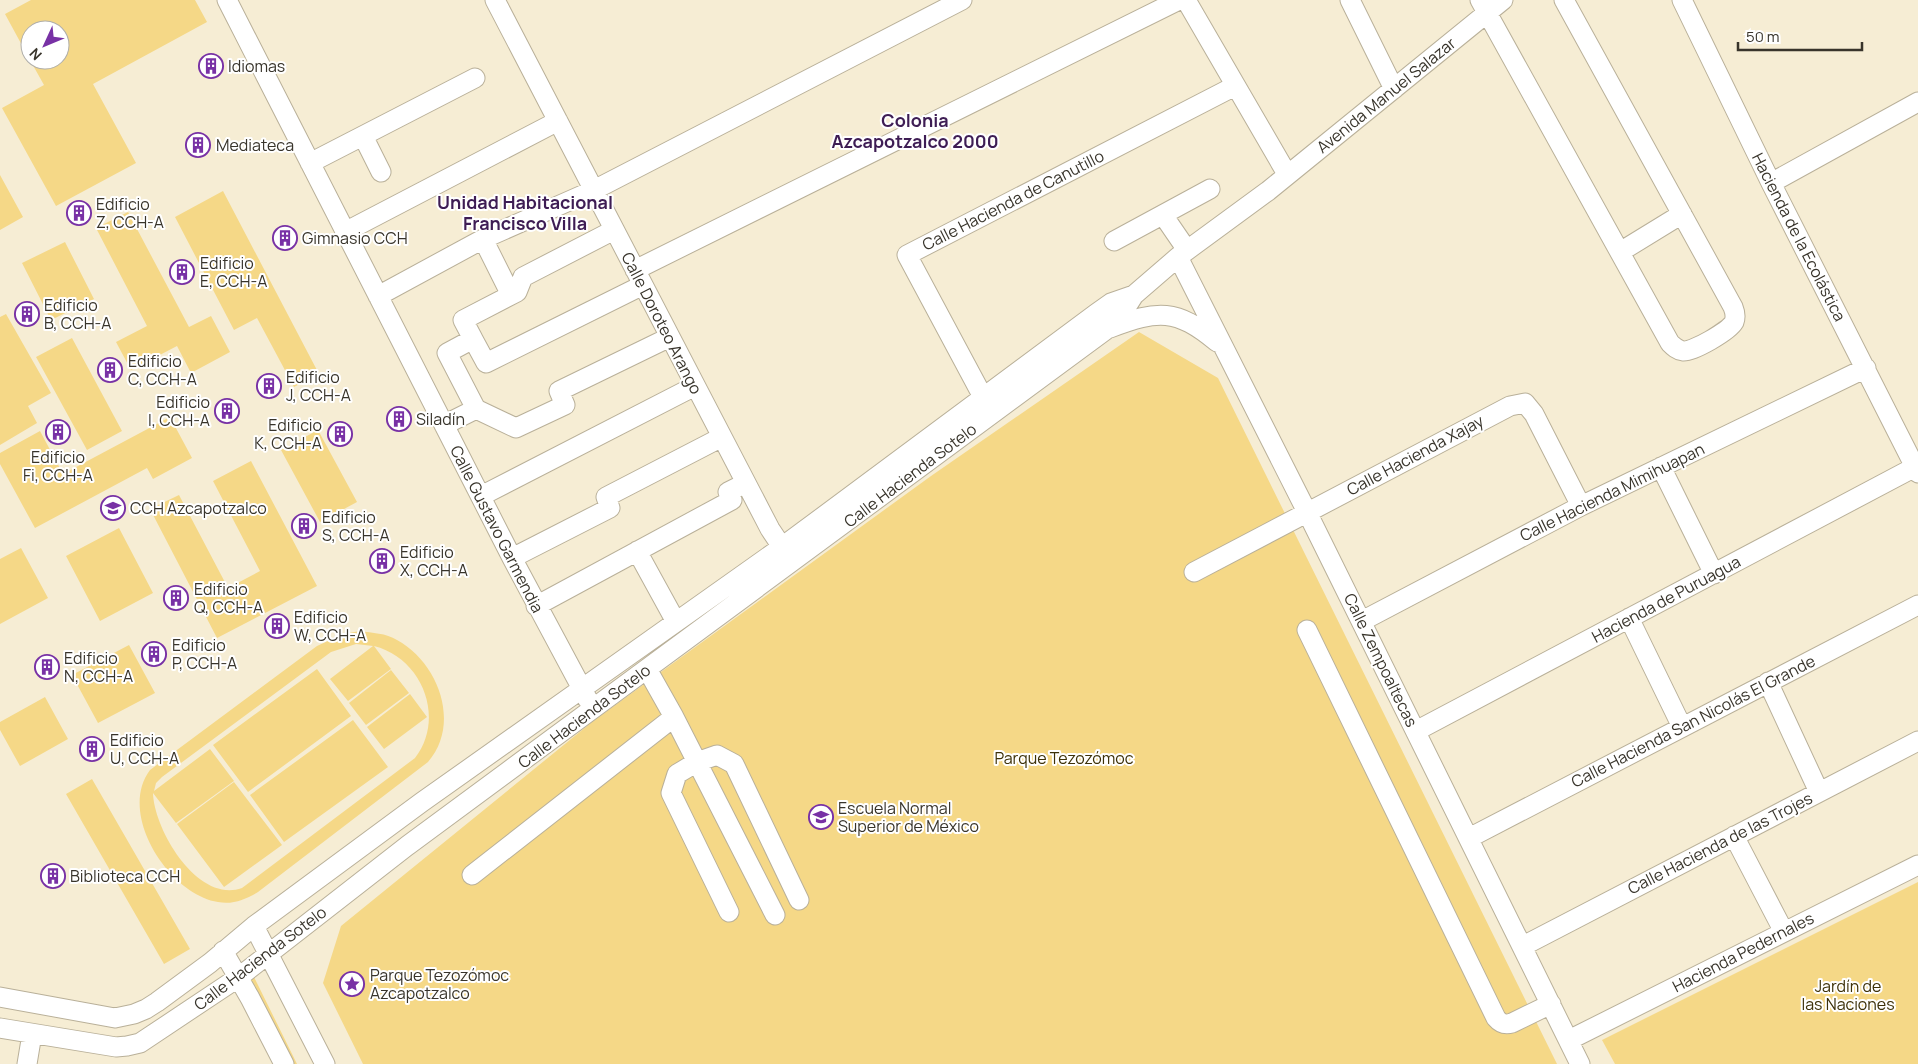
<svg xmlns="http://www.w3.org/2000/svg" width="1918" height="1064" viewBox="0 0 1918 1064" font-family="Manrope,sans-serif">
<rect width="100%" height="100%" fill="#f6edd4"/>
<!-- green -->
<path fill="#f5d887" fill-rule="evenodd" d="M31,0H195L207,22L93,84L136,163L56,206L2,108L44,85L30,60H60V30H30V60L5,14Z
M0,175L23,217L0,230Z
M223,191L319,374L294,387L257,318L234,330L175,217Z
M128,212L189,327L211,316L230,352L191,373L177,346L131,370L116,342L147,326L96,228Z
M65,242L94,299L51,320L22,263Z
M6,314L51,393L28,406L37,423L0,445V317Z
M1139,332L1218,378L1557,1064H363L323,983L341,926L592,722L931,476Z
M72,338L122,431L87,450L36,357Z
M170,417L192,458L153,479L147,468L35,528L0,464V453L40,431L63,474Z
M318,430L357,502L320,522L281,450Z
M251,461L317,586L217,638L150,509L179,495L228,588L260,571L213,481Z
M119,528L153,593L100,621L66,556Z
M21,548L48,598L0,624V559Z
M360,631C372,633 386,633 397,640C439,663 461,724 428,762L258,892C246,899 233,905 218,902C169,894 117,814 150,770L317,646L343,634ZM356,644L373,646L330,679L348,701L391,669L374,646C422,658 446,718 415,758L242,888C198,904 154,830 153,793L176,823L234,781L210,749L154,791L156,783L162,777L331,652Z
M129,645L155,693L98,723L72,675Z
M317,669L351,716L248,792L213,745Z
M391,670L409,693L366,725L349,703Z
M410,694L427,717L384,749L367,727Z
M45,697L68,739L20,766L0,730V722Z
M353,720L388,767L284,842L250,795Z
M92,779L190,949L164,964L66,794Z
M234,782L282,845L224,887L177,824Z
M1918,882V1064H1615L1602,1040Z
M254,977L297,1064H290L249,982Z"/>
<g fill="none" stroke-linecap="round" stroke-linejoin="round">
<defs>
<path id="minor" d="M227,0L512,558L588,700
M495,0L770,529L788,556
M1186,0L1287,174
M1350,0L1394,89
M1480,0L1670,343C1674,347 1677,350 1683,351C1693,352 1729,331 1734,322C1736,317 1735,312 1733,307L1564,0
M1682,0L1771,183L1918,473
M363,136L381,172
M310,163L475,78
M1771,183L1918,102
M1163,215L1187,250
M345,232L558,121
M483,239L511,295
M1114,241L1210,189
M1620,252L1682,214
M1178,257L1307,512L1580,1064
M635,270L1179,0
M378,296L483,239L594,190L962,0
M1110,328C1158,310 1176,308 1217,342
M473,339L463,320L517,292L523,277L614,230
M983,397L907,255L1235,86
M476,409L447,353L473,339L486,363L643,285
M476,409L516,428L565,405L559,391L670,337
M444,425L476,409
M1661,467L1714,574
M481,496L695,386
M637,551L676,622
M512,558L610,508L606,497L722,437
M1194,572L1510,406L1525,403L1534,414L1581,506
M536,606L732,500L728,492L746,483
M1629,618L1682,727
M1362,621L1581,506L1866,368
M1307,630L1496,1018C1501,1024 1505,1025 1512,1023L1551,1004
M647,669L674,717L775,915
M1768,682L1819,792
M1416,731L1915,467
M1734,836L1784,932
M1469,838L1918,605
M472,875L674,717
M729,912L671,793L677,774L697,762L717,755L734,764L799,900
M254,926L325,1064
M1523,946L1918,741
M223,951L250,998L284,1064
M0,997L115,1018L134,1014L146,1009L157,1002L210,963L254,926L422,802L782,547L1097,313L1111,303L1134,295
M0,1028L116,1047L127,1046L140,1043L239,977L407,846L1107,329L1120,317L1134,295L1178,257L1268,191L1503,0
M1569,1040L1918,865
M27,1064L32,1034"/>
</defs>
<!-- minor casing -->
<use href="#minor" stroke="#b9b099" stroke-width="21"/>
<!-- minor -->
<use href="#minor" stroke="#fff" stroke-width="19"/>
</g>
<!-- icons -->
<defs>
<symbol id="building-ring" viewBox="-11 -11 22 22"><circle r="9.5" fill="#fff" stroke="#7831a5" stroke-width="1.5"/><path d="M-4-6H4V6H1V3H-1V6H-4ZM-2.5-4.3h1.7v1.8h-1.7ZM.8-4.3h1.7v1.8H.8ZM-2.5-1h1.7V.8h-1.7ZM.8-1h1.7V.8H.8Z" fill="#7831a5"/></symbol>
<symbol id="school-ring" viewBox="-11 -11 22 22"><circle r="9.5" fill="#fff" stroke="#7831a5" stroke-width="1.5"/><path d="M0-5L7-2L0 1L-7-2ZM-4 1L0 2.5L4 1V4Q0 6-4 4Z" fill="#7831a5"/></symbol>
<symbol id="sight-ring" viewBox="-11 -11 22 22"><circle r="9.5" fill="#fff" stroke="#7831a5" stroke-width="1.5"/><path d="M0-6L1.8-2.2L6-1.7L2.9 1.2L3.7 5.4L0 3.3L-3.7 5.4L-2.9 1.2L-6-1.7L-1.8-2.2Z" fill="#7831a5"/></symbol>
</defs>
<g fill-rule="evenodd">
<use href="#building-ring" x="197" y="52" width="28" height="28"/>
<use href="#building-ring" x="184" y="131" width="28" height="28"/>
<use href="#building-ring" x="65" y="199" width="28" height="28"/>
<use href="#building-ring" x="271" y="224" width="28" height="28"/>
<use href="#building-ring" x="168" y="258" width="28" height="28"/>
<use href="#building-ring" x="13" y="300" width="28" height="28"/>
<use href="#building-ring" x="96" y="356" width="28" height="28"/>
<use href="#building-ring" x="255" y="372" width="28" height="28"/>
<use href="#building-ring" x="213" y="397" width="28" height="28"/>
<use href="#building-ring" x="385" y="405" width="28" height="28"/>
<use href="#building-ring" x="44" y="418" width="28" height="28"/>
<use href="#building-ring" x="326" y="420" width="28" height="28"/>
<use href="#school-ring" x="99" y="494" width="28" height="28"/>
<use href="#building-ring" x="290" y="512" width="28" height="28"/>
<use href="#building-ring" x="368" y="547" width="28" height="28"/>
<use href="#building-ring" x="162" y="584" width="28" height="28"/>
<use href="#building-ring" x="263" y="612" width="28" height="28"/>
<use href="#building-ring" x="140" y="640" width="28" height="28"/>
<use href="#building-ring" x="33" y="653" width="28" height="28"/>
<use href="#building-ring" x="78" y="735" width="28" height="28"/>
<use href="#school-ring" x="807" y="803" width="28" height="28"/>
<use href="#building-ring" x="39" y="862" width="28" height="28"/>
<use href="#sight-ring" x="338" y="970" width="28" height="28"/>
</g>
<g text-anchor="middle" stroke-width="4" stroke-linejoin="round" paint-order="stroke">
<!-- poi labels -->
<g font-size="16" fill="#38342b" stroke="#fff" text-anchor="start">
<text x="228" y="72">Idiomas</text>
<text x="216" y="151">Mediateca</text>
<text x="96" y="210">Edificio<tspan x="96" dy="18">Z, CCH-A</tspan></text>
<text x="302" y="244">Gimnasio CCH</text>
<text x="200" y="269">Edificio<tspan x="200" dy="18">E, CCH-A</tspan></text>
<text x="44" y="311">Edificio<tspan x="44" dy="18">B, CCH-A</tspan></text>
<text x="128" y="367">Edificio<tspan x="128" dy="18">C, CCH-A</tspan></text>
<text x="286" y="383">Edificio<tspan x="286" dy="18">J, CCH-A</tspan></text>
<text x="210" y="408" text-anchor="end">Edificio<tspan x="210" dy="18">I, CCH-A</tspan></text>
<text x="416" y="425">Siladín</text>
<text x="322" y="431" text-anchor="end">Edificio<tspan x="322" dy="18">K, CCH-A</tspan></text>
<text x="58" y="463" text-anchor="middle">Edificio<tspan x="58" dy="18">Fi, CCH-A</tspan></text>
<text x="130" y="514">CCH Azcapotzalco</text>
<text x="322" y="523">Edificio<tspan x="322" dy="18">S, CCH-A</tspan></text>
<text x="400" y="558">Edificio<tspan x="400" dy="18">X, CCH-A</tspan></text>
<text x="194" y="595">Edificio<tspan x="194" dy="18">Q, CCH-A</tspan></text>
<text x="294" y="623">Edificio<tspan x="294" dy="18">W, CCH-A</tspan></text>
<text x="172" y="651">Edificio<tspan x="172" dy="18">P, CCH-A</tspan></text>
<text x="64" y="664">Edificio<tspan x="64" dy="18">N, CCH-A</tspan></text>
<text x="110" y="746">Edificio<tspan x="110" dy="18">U, CCH-A</tspan></text>
<text x="838" y="814">Escuela Normal<tspan x="838" dy="18">Superior de México</tspan></text>
<text x="70" y="882">Biblioteca CCH</text>
<text x="370" y="981">Parque Tezozómoc<tspan x="370" dy="18">Azcapotzalco</tspan></text>
</g>
<!-- street labels -->
<g font-size="16" fill="#38342b" stroke="#fff">
<text transform="translate(1386 95) rotate(-39)" y="6">Avenida Manuel Salazar</text>
<text transform="translate(1013 200) rotate(-27)" y="6">Calle Hacienda de Canutillo</text>
<text transform="translate(1799 237) rotate(63)" y="6">Hacienda de la Ecolástica</text>
<text transform="translate(662 323) rotate(63)" y="6">Calle Doroteo Arango</text>
<text transform="translate(1415 455) rotate(-28)" y="6">Calle Hacienda Xajay</text>
<text transform="translate(910 475) rotate(-37)" y="6">Calle Hacienda Sotelo</text>
<text transform="translate(1612 492) rotate(-26)" y="6">Calle Hacienda Mimihuapan</text>
<text transform="translate(497 529) rotate(63)" y="6">Calle Gustavo Garmendia</text>
<text transform="translate(1666 599) rotate(-28)" y="6">Hacienda de Puruagua</text>
<text transform="translate(1381 660) rotate(64)" y="6">Calle Zempoaltecas</text>
<text transform="translate(584 716) rotate(-37)" y="6">Calle Hacienda Sotelo</text>
<text transform="translate(1693 721) rotate(-27)" y="6">Calle Hacienda San Nicolás El Grande</text>
<text transform="translate(1720 843) rotate(-27)" y="6">Calle Hacienda de las Trojes</text>
<text transform="translate(1743 952) rotate(-27)" y="6">Hacienda Pedernales</text>
<text transform="translate(260 958) rotate(-37)" y="6">Calle Hacienda Sotelo</text>
</g>
<!-- park labels -->
<g font-size="16" fill="#3d3109" stroke="#fff">
<text x="1064" y="764">Parque Tezozómoc</text>
<text x="1848" y="992">Jardín de<tspan x="1848" dy="18">las Naciones</tspan></text>
</g>
<!-- neighbourhood labels -->
<g font-size="18" font-weight="bold" fill="#3e1d54" stroke="#fff">
<text x="915" y="127">Colonia<tspan x="915" dy="21">Azcapotzalco 2000</tspan></text>
<text x="525" y="209">Unidad Habitacional<tspan x="525" dy="21">Francisco Villa</tspan></text>
</g>
</g>
<!-- north arrow -->
<g transform="translate(45 45) rotate(226)"><circle r="24" fill="#ffffff" stroke="#afaeaa"/>
<path d="M0-4L9 19L0 12L-9 19Z" fill="#7831a5"/>
<text y="-8" font-size="14" font-weight="bold" text-anchor="middle" fill="#38342b">N</text>
</g>
<!-- scale -->
<path d="M1738 42v8h124v-8" fill="none" stroke="#38342b" stroke-width="2.5"/>
<text x="1746" y="42" font-size="15" fill="#38342b" stroke="#ffffff" stroke-width="4" paint-order="stroke">50 m</text>
</svg>
